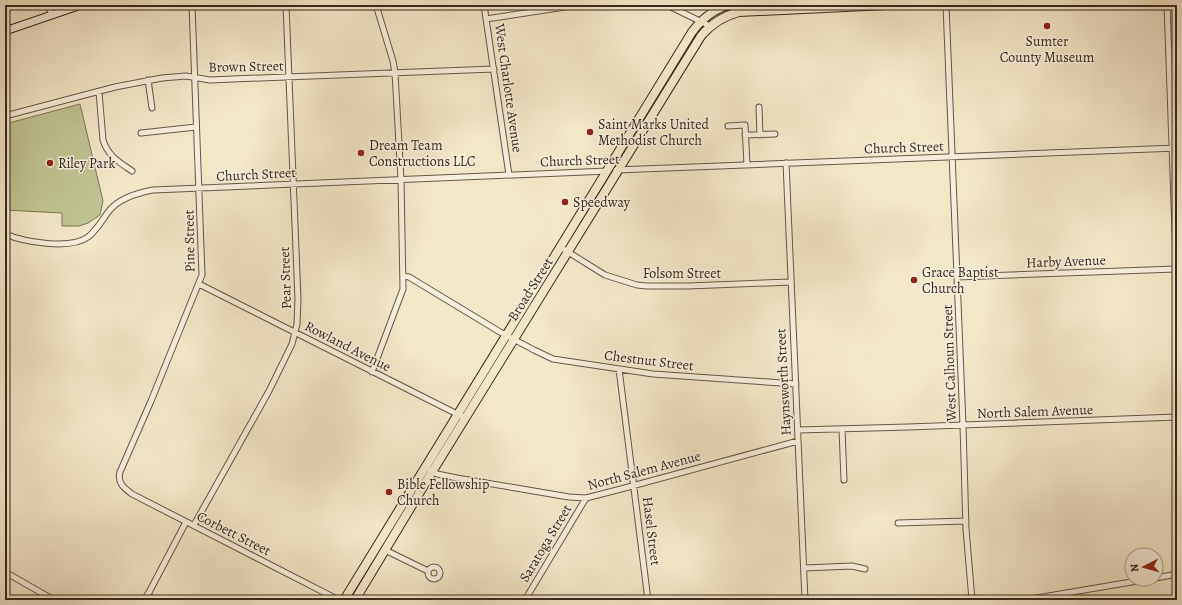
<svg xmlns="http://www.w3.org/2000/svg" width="1182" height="605" viewBox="0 0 1182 605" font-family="Alegreya,serif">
<rect width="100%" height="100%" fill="#f3e7ca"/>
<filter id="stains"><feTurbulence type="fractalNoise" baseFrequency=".005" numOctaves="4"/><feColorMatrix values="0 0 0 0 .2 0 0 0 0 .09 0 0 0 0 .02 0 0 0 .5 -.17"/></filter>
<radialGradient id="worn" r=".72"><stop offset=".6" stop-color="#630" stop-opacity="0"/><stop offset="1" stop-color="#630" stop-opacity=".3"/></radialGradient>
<!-- green -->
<path fill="#c0c493" stroke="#7a765a" d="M80,104L103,201L100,215L88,223L79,226H62V213L5,210V124Z"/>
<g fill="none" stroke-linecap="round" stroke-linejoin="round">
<defs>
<path id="minor" d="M48,5L52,15
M192,5L202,275L151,401L120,472C117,483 124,488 132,494L339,600
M484,5L509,175
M667,5L710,26
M946,5L963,425L966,529L972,600
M1167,5L1177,286
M486,19L578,5
M148,80L152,108
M99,92L103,140C108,156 119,162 132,171
M759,107L760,135
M5,116L115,87L162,78L186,76L210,80L233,79L494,69
M728,126L745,125L747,165
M141,133L196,127
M745,135L775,134
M786,163L805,600
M616,170L1177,148
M5,234C24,242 70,250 88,237C97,230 102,220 109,211C119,198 137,193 153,190L608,171
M560,247L605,275L637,285L647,286H688L791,282
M404,276L409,277L500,332L534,350L553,359L653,374L796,384
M957,277L1176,269
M199,284L465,418
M619,369L648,600
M372,372L403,289L401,180L395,73L393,61L376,5
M842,429L844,480
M798,430L908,427L1177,417
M430,470L437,474L457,478L569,497L586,498L621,489L798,441
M898,523L966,521
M194,525L269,391L292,344L297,324L298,299L286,5
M385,550L428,571
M428 573a6 6 0 1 1 12 0a6 6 0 1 1-12 0Z
M804,568L852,566L865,569
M5,572L54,600
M1156,578L1177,574
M147,595L155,600
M145,600L186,522
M525,600L586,498
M1025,600L1149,579"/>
<path id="tertiary" d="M744,5V11"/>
<path id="secondary" d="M5,31L81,5"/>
<path id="primary" d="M344,600L692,32C701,20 714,9 729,5
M355,600L432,472L701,36C712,23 723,16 739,12L887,5"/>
</defs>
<!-- minor casing -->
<use href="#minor" stroke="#64584b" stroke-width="7"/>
<!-- tertiary casing -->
<use href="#tertiary" stroke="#64584b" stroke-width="8"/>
<!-- secondary casing -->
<use href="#secondary" stroke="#352821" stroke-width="9"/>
<!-- primary casing -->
<use href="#primary" stroke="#352821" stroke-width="10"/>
<!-- minor -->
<use href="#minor" stroke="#f7efdd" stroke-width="5"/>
<!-- tertiary -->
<use href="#tertiary" stroke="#f7efdd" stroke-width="6"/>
<!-- secondary -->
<use href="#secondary" stroke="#f7efdd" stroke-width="7"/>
<!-- primary -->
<use href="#primary" stroke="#f3e7ca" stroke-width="8"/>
</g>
<!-- markers -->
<g fill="#8f2418" stroke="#f7efdd" stroke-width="1.5">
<circle cx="1047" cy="26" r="4"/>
<circle cx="590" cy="132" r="4"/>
<circle cx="361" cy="153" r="4"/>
<circle cx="50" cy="163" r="4"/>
<circle cx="565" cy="202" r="4"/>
<circle cx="914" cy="280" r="4"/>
<circle cx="389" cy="492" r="4"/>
</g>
<g text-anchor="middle" stroke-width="3" stroke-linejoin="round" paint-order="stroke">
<!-- poi labels -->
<g font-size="14" fill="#352821" stroke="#f7efdd" text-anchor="start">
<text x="1047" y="46" text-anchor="middle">Sumter<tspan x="1047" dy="16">County Museum</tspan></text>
<text x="598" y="129">Saint Marks United<tspan x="598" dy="16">Methodist Church</tspan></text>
<text x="369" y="150">Dream Team<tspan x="369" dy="16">Constructions LLC</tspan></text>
<text x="58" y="168">Riley Park</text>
<text x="573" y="207">Speedway</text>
<text x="922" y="277">Grace Baptist<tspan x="922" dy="16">Church</tspan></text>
<text x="397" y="489">Bible Fellowship<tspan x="397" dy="16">Church</tspan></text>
</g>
<!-- street labels -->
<g font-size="14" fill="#352821" stroke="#f7efdd">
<text transform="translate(246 66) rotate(-1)" y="5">Brown Street</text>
<text transform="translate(509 88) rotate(82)" y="5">West Charlotte Avenue</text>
<text transform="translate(904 147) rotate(-2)" y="5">Church Street</text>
<text transform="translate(580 160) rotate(-2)" y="5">Church Street</text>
<text transform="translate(256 174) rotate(-3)" y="5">Church Street</text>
<text transform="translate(189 241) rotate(-91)" y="5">Pine Street</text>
<text transform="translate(1066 261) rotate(-2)" y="5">Harby Avenue</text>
<text x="682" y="278">Folsom Street</text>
<text transform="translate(285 278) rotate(-92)" y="5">Pear Street</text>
<text transform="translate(530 289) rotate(-58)" y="5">Broad Street</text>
<text transform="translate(348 346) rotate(27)" y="5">Rowland Avenue</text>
<text transform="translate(649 360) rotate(7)" y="5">Chestnut Street</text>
<text transform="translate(949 363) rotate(-92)" y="5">West Calhoun Street</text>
<text transform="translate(783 382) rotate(-93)" y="5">Haynsworth Street</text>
<text transform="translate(1035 411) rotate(-2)" y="5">North Salem Avenue</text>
<text transform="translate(644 470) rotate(-15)" y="5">North Salem Avenue</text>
<text transform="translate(652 531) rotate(83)" y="5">Hasel Street</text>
<text transform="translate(234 533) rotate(27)" y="5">Corbett Street</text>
<text transform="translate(545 543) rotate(-59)" y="5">Saratoga Street</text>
</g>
</g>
<!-- margin -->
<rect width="1182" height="605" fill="none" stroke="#f3e7ca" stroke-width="20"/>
<rect x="6" y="6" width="1170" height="593" fill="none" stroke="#352821" stroke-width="2"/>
<rect x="10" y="10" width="1162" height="585" fill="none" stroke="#352821"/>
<!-- north arrow -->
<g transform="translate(1144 567) rotate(264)"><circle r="19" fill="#f7efdd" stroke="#a99f92"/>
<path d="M0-3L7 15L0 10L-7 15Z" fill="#8f2418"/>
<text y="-6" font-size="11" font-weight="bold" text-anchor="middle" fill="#352821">N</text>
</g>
<rect width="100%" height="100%" filter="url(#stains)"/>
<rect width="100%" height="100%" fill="url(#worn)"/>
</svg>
